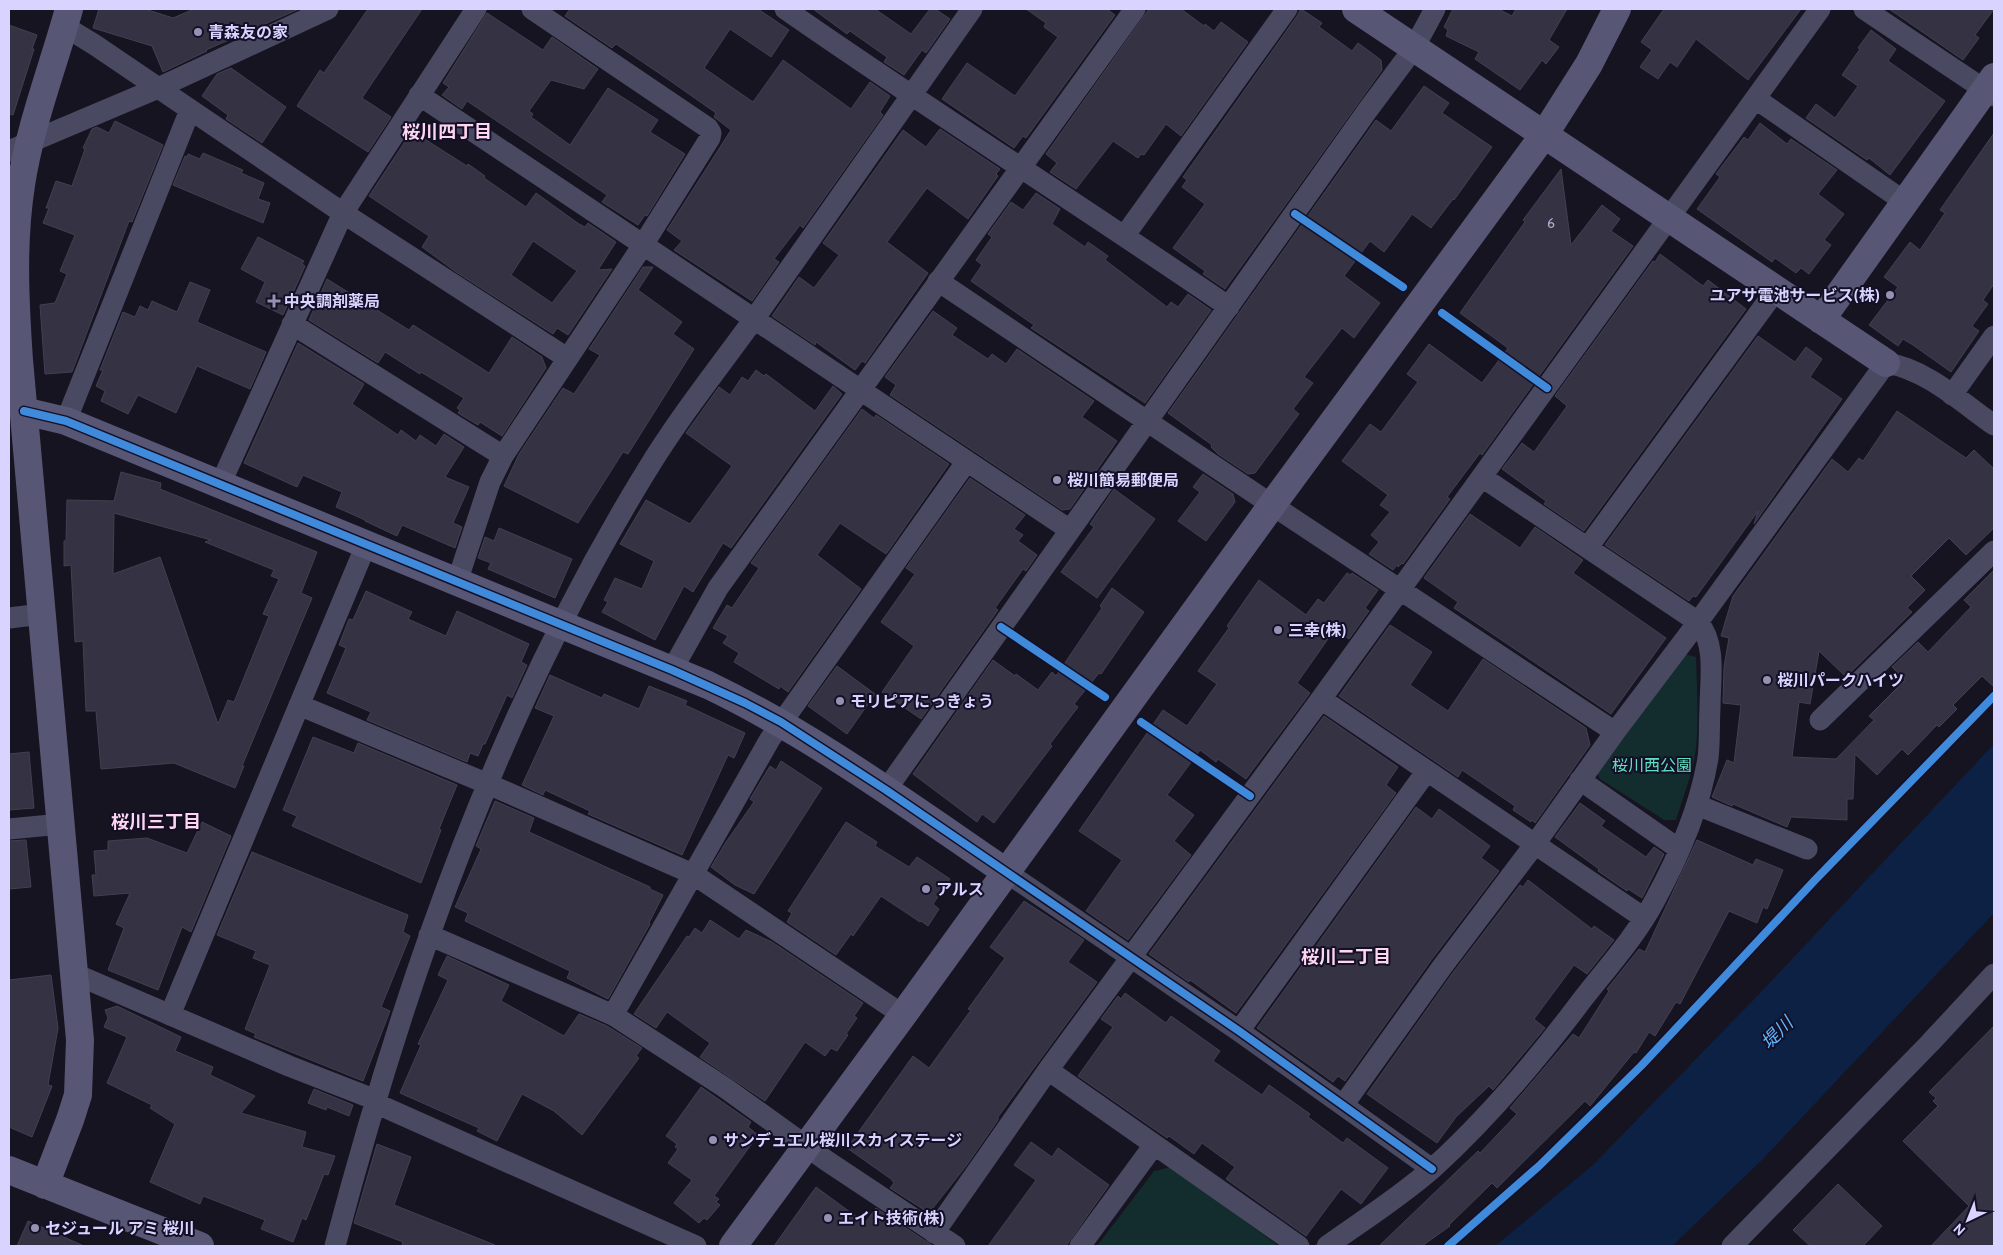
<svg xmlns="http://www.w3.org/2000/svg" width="2003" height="1255" viewBox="0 0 2003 1255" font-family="Cabin,'Noto Sans JP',sans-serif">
<rect width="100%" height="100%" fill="#161421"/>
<!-- green -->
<path fill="#132c2d" d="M1685,654L1696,657C1697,687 1699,719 1696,749C1693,773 1683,797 1676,820H1664L1600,779L1597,773Z
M1171,1167L1276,1244L1277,1246H1097L1154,1171Z"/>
<!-- water -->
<path fill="#0d2144" d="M1994,744V913L1763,1159L1672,1246H1495L1593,1165L1762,991Z"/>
<!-- building -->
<path fill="#343243" stroke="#433f54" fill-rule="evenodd" d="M99,9H145L173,18L194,9H299L206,50L207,51L163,72L152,46L93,28Z
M368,9H422L362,98L391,117L368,152L297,106L320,70L324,73Z
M570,9H758L789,30L771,57L730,29L704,68L753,102L783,60L851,109L870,82L890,96L880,112L883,115L803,228L800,225L774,259L779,262L752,301L674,250L682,241L667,230L731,130L714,117L716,113L669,80L616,44L612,48L565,16Z
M813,9H875L911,34L930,9H935L950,19L926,53L922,50L904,75L884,62L887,57L850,31L847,34Z
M1026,9H1107L1115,15L1026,138L1023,136L1014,148L942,99L967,63L1015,96L1058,37L1044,27L1046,23Z
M1149,9H1181L1204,26L1205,24L1214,31L1221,22L1248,42L1181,136L1166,124L1144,155L1141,154L1138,158L1113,141L1076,189L1050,172L1057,163L1046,154Z
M1301,9L1322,23L1319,27L1352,51L1358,43L1381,60L1382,70L1225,289L1203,274L1205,271L1173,248L1205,204L1182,187L1187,180L1183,177L1297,16Z
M1453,9H1498L1512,16L1516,9H1567L1549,40L1559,47L1546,64L1542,60L1520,90L1475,59L1479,52L1446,36L1448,30L1444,27Z
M1664,9H1801L1748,80L1696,39L1677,67L1670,62L1658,79L1640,67L1652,50L1641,42Z
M1889,9H1994L1975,35L1979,38L1963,60Z
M487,13L543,50L552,37L598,69L584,89L551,80L529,111L533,114L531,117L570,145L608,88L658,120L650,132L685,154L647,216L645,215L638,225L602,202L607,195L467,101L462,109L442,95L449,87L443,83Z
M9,25L37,35L32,49H34L13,115L9,114Z
M1871,30L1896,49L1888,61L1945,101L1890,175L1869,158L1867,160L1806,118L1816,104L1835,118L1858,86L1842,75L1860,49L1858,48Z
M231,68L286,107L262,143L226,119L228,115L202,96L217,74Z
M1424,86L1449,103L1442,113L1492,147L1454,200L1453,199L1431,228L1412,214L1384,252L1370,241L1344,276L1380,303L1354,338L1342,328L1304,377L1313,383L1293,409L1299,414L1255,473L1248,474L1218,454L1211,447L1212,445L1168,413L1376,120L1391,131Z
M115,121L163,145L132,222L129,221L72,372L45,374L40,305L55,303L67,274L60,271L75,235L43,223L49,208H46L56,181L72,186L85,149L83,148L92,129L97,127L109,133Z
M1760,123L1787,144L1791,139L1837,170L1818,194L1844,214L1824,240L1831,245L1809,274L1801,268L1796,273L1775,258L1772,262L1697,209L1720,177L1716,174L1728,158L1744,137L1748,140Z
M940,129L1000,169L996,174L998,176L968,219L927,188L887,242L928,273L865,363L862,361L855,370L816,342L815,345L772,316L799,277L814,288L839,255L823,243L903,130L926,147Z
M412,131L467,166L468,164L485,176L484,178L526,207L536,193L579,224L585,227L588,223L616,242L598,270L612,269L568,335L557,328L553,334L456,272L422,247L429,236L369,196ZM533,241L577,271L552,303L511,275Z
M1994,133V284L1983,300L1988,304L1972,326L1979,331L1951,372L1913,345L1903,339L1898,346L1869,325L1898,287L1884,277L1910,242L1920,250L1945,213L1940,210Z
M203,153L243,170L241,173L264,183L258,199L270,203L263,223L173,185L185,156L187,157L188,154L200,159Z
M1561,169L1571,245L1602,205L1620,219L1611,231L1633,246L1482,455L1480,453L1447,497L1450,499L1403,564L1402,563L1398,567L1397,565L1393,570L1369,554L1379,542L1371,535L1390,512L1380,505L1388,495L1342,461L1370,424L1381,432L1418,382L1407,374L1429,344L1482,383L1508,348L1460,313L1525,222L1523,220Z
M1036,193L1060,209L1052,224L1085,247L1088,242L1108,256L1105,260L1167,307L1171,302L1178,307L1188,294L1211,310L1145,403L1031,328L1034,325L971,281L982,265L976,260L992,237L988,234L1011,202L1023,210Z
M258,237L304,261L302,264L305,266L283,315L256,302L265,282L241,269Z
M1660,254L1703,286L1708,280L1746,309L1584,531L1544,504L1546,501L1502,469L1522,443L1534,452L1567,406L1555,396L1653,261L1655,262Z
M643,267H653L638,290L682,322L673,334L694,349L628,454L623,452L578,523L504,486L519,454L563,388L574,394L600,355L589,349Z
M327,279L409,330L413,325L489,373L512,337L542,357L546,368L502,436L480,422L478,425L458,413L460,410L457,408L464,398L421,372L420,374L385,352L378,363L309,320Z
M190,282L210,290L197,322L266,352L250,389L197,366L176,413L138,395L128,414L101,401L105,391L96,386L103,370H100L123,312L135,317L140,306L148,310L152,301L177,312Z
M933,311L957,328L952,335L988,359L992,354L1006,364L1017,349L1094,401L1082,417L1117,441L1070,509L1062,510L890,395L896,385L885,377Z
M1758,336L1795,362L1806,347L1822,359L1810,377L1842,399L1754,524L1758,511L1696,597L1693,596L1689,601L1605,545Z
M298,343L364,384L352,404L398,435L401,430L416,441L420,435L436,446L444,434L464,447L445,477L469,487L453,523L462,527L455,548L402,525L397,536L365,521V520L336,507L342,492L303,475L297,487L244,463Z
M756,370L764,376L766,374L815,411L833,386L842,394L731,548L723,543L693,592L684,586L655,640L602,612L608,602L604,600L615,578L642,589L654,561L620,544L646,500L690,524L732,466L686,433L719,387L730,395L742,377L748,381Z
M862,409L874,418L876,415L949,464L886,554L840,523L817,555L861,589L788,692L780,686L779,689L734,662L739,653L723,643L728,636L713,628L727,605L732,608L759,568L751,563Z
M1897,411L1966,458L1974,450L1994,469V528L1966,555L1949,538L1911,576L1925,590L1907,608L1912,612L1846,677L1819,651L1810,704L1799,702L1792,757L1836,759L1874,720L1869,716L1905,680L1892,667L1918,642L1928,652L1971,607L1964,600L1994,570V687L1982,676L1953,705L1957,709L1939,727L1937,725L1908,755L1902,749L1877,775L1855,754L1853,799H1847V820L1791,817L1787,827L1733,804L1732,806L1712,797L1727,760L1734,763L1741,705L1723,703L1724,667L1729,638L1721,636L1733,596L1832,459L1848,472L1859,458L1863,461Z
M121,472L161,483L160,489L317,552L301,593L312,598L242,766H244L235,788L174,763L101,769L96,711H86L83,641L75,642L71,565L64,566V541H66L67,500L114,501ZM114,513L211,540L205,542L274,570L271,576L279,579L263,614L269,616L234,702L228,700L218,724L160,557L113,574Z
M1203,474L1233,494L1235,502L1206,541L1178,521L1200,492L1193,487Z
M970,478L1025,515L1014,529L1023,535L1018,541L1037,555L1026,571L1023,569L995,608L998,610L921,719L882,692L914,646L881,622L915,574L906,568Z
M1114,489L1155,519L1097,598L1061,572L1094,527L1090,524Z
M1470,514L1520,548L1535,527L1583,560L1573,573L1666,638L1611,714L1454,608L1458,602L1424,578Z
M499,528L572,559L555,598L488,569L491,563L478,558L485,537L494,541Z
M1347,573L1351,575L1352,573L1378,590L1365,608L1369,611L1349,639L1335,629L1297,683L1310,693L1246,779L1218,759L1216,762L1200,750L1167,795L1194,815L1174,841L1191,855L1128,940L1086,911L1122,860L1079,831L1163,710L1187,726L1217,684L1198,671L1229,628L1227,626L1259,580L1306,615L1318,599L1324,603Z
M1112,588L1144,612L1101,674L1099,673L1074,704L1078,707L1050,744L1052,746L994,823L982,814L977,822L913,774L993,660L1015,676L1016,674L1038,690L1052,672L1056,676L1102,608L1100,606Z
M366,591L412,612L408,619L446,636L457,611L529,644L521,662L527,665L512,698L507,695L485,744H483L478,756L470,753L467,762L367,720L371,712L327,693L346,648L339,645L349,619L353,620Z
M1390,625L1432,652L1410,685L1448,711L1483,659L1586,728L1590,745L1535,823L1532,820L1531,822L1513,810L1515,806L1462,770L1458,777L1339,696Z
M837,666L875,694L847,734L808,706Z
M550,675L602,698L604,694L639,709L649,686L687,701L685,705L745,733L734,758L728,755L682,855L588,814L590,811L545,790L543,795L522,785L554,716L535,708Z
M1324,716L1398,767L1386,785L1396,793L1236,1013L1190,980L1189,982L1149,954Z
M313,737L354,753L358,743L457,785L439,829L441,830L421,883L292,826L297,816L283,810Z
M29,752L34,808L9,810V754Z
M781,761L822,788L754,894L735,885L711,867L726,842L754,802L750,799L770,766L776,770Z
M495,801L534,818L529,832L650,887V889L663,895L649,923L650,924L608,999L567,978L570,971L465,921L468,913L455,907L481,849L476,846Z
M1580,803L1605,821L1601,826L1646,857L1654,847L1664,854L1642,898L1628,889L1627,891L1598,871L1599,869L1555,837Z
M1416,807L1432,819L1439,809L1490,846L1481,858L1499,871L1432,959L1345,1081L1338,1076L1333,1082L1257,1028Z
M202,822L231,836L191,932L182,927L158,990L108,970L124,928L116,924L130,893L94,896L92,875H96L94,851L108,850V841L147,838L187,853Z
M846,822L877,842L875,846L909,867L917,857L950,879L933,904L939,909L928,926L921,921L920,922L881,896L853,936L851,934L836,955L787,922L792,913L788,911Z
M26,840L31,887L9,889V841Z
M1697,840L1753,865L1756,859L1783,870L1767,909L1763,907L1757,923L1729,911L1680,1004L1676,1002L1655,1036L1649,1032L1636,1053L1634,1052L1590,1106L1585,1101L1497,1188L1492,1183L1449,1225L1450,1226L1422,1246H1379L1478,1151L1480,1153L1517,1114L1510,1108L1573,1034L1579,1038L1609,991L1607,989L1639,949L1645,952Z
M252,852L408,915L403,932L410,936L381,1007L390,1011L363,1081L254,1037L256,1034L245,1029L270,965L253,958L256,951L217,935Z
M1528,880L1592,929L1594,926L1614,940L1587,974L1574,965L1534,1019L1545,1028L1493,1090L1489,1086L1456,1117L1437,1143L1367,1094L1452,974L1520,885L1523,887Z
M1024,901L1084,940L1068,962L1097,982L998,1117V1120L966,1166L929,1213L890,1188L894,1183L891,1179L847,1148L913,1056L929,1068L971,1010L968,1009L1005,958L990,947Z
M710,920L739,939L746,930L772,942L863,1003L854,1016L857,1018L846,1034L848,1035L837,1051L831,1048L825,1056L805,1042L765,1101L700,1057L710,1043L667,1012L656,1028L634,1014L687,936L689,937L695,928L702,933Z
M447,956L509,985L501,1001L564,1036L579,1014L607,1026L642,1048L636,1056L639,1058L582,1135L554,1111L522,1094L497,1141L477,1131L479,1128L400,1093L421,1045L418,1044L448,980L438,975Z
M51,975L58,1028L48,1085L52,1086L32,1137L9,1127V980Z
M1125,993L1166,1023L1171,1016L1220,1051L1213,1061L1262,1095L1269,1085L1310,1114L1308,1117L1343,1143L1347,1138L1388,1168L1361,1204L1341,1189L1306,1236L1226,1179L1235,1167L1202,1143L1194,1154L1169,1136L1167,1138L1078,1076L1113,1027L1101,1019L1118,996L1121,999Z
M117,1006L181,1037L175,1051L213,1067L210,1075L255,1096L241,1113L306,1132L302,1147L335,1156L328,1175L324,1174L306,1220L302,1218L293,1242L261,1229L265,1220L203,1196L200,1204L150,1182L175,1124L150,1108L152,1105L107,1083L127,1037L104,1027L108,1018L105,1010Z
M1994,1026V1246H1931L1969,1206L1903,1141L1938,1106L1933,1101L1936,1098L1929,1092Z
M701,1087L751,1122L748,1127L758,1135L714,1196L719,1199L716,1202L720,1205L707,1220L704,1218L699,1223L674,1203L692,1180L668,1163L678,1149L675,1147L677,1144L666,1136Z
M314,1089L353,1105L349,1116L327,1107L326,1110L308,1103Z
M1031,1142L1052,1157L1058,1148L1109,1185L1066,1246H988L1036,1180L1014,1165Z
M377,1144L411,1157L394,1205L495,1245V1246H402L403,1242L354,1223Z
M1838,1184L1882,1226L1863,1246H1810L1793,1230Z
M816,1187L865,1223L876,1208L933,1246H774Z
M28,1221L84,1246H17Z"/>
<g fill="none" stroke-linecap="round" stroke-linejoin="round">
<!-- street -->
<path stroke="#4a4962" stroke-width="21" d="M785,9C931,111 1082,206 1229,307
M1864,9L1994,96
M64,26L95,45L343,213L567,358
M419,95L1070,530
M1756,99L1905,202
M9,151L158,88L328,9
M1125,235L1287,9
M938,281L1272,505L1615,732
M292,324L503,456
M1952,395L1994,336
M66,421L190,110
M220,485L343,213L476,9
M1588,547L1776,290
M457,582L490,482L503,456L643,245L710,138L711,133L708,128L532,9
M9,618L42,614
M672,670L718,588L1135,9
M1321,699L1644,918
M299,705L488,784L693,874L903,1015
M1820,720L1994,551
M1580,780L1679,849
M886,790L1367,111L1414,48L1435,9
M1697,805L1807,849
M9,829L61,824
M1006,872L1239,1031L1432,1169
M429,935L613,1015L724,1087L827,1161L955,1246
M75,974L289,1066L376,1100
M170,1015L366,545
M613,1015L770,739L967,461
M1239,1031L1426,772
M1048,1070L1299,1246
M375,1103L696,1246
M1344,1104L1442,967L1535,844L1615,732L1698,622L1886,363C1926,369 1961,402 1994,425
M934,1233L1048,1070L1321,699L1820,9
M335,1246C406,976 500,709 647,470C680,416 720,366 757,315C829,213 901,111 972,9
M1080,1246L1154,1145
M1327,1246C1362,1221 1400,1197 1433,1168C1489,1117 1537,1060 1582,1000C1607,968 1636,936 1655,900C1679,856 1700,807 1708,758C1710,742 1709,725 1710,708C1710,681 1717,644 1698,622L1482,477
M1732,1246L1930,1043L1994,974"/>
<!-- secondary -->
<path stroke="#575674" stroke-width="28" d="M1356,9L1886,363
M1821,320L1994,77
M24,411L66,421L708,685C814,736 909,806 1006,872
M9,1170L200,1246
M45,1185L70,1120L78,1095L80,1040L19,360C15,301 12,243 21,185C30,125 53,67 69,9
M733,1246L903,1015L1272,505L1544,135L1589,64L1617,9"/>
<defs>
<path id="cycleway" d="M1295,214L1403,287
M1442,313L1547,388
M24,411L66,421L672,670L745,703L781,722L886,790L1239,1031L1432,1169
M1001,627L1105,697
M1141,722L1250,796
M1448,1246L1539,1166L1641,1066L1815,880L1994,696"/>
</defs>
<!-- cycleway casing -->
<use href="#cycleway" stroke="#130f26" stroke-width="11"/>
<!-- cycleway -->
<use href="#cycleway" stroke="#408adc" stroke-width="8"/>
</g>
<!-- markers -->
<g fill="#9591b1" stroke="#130f26" stroke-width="2">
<circle cx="198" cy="32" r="5"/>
<circle cx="1890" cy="295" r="5"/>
<path d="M271.5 293.5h5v5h5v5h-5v5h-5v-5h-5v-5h5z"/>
<circle cx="1057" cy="480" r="5"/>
<circle cx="1278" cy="630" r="5"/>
<circle cx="1767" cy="680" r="5"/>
<circle cx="840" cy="701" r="5"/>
<circle cx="926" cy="889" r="5"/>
<circle cx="713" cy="1140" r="5"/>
<circle cx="828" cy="1218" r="5"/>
<circle cx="35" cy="1228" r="5"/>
</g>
<g text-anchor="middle" stroke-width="4" stroke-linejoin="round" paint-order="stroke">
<!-- number labels -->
<g font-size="14" fill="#b0acd0">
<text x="1551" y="228">6</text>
</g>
<!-- poi labels -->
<g font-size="16" font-weight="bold" fill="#d9d4ff" stroke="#130f26" text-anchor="start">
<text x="208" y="38">青森友の家</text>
<text x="1880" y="301" text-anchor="end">ユアサ電池サービス(株)</text>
<text x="284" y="307">中央調剤薬局</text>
<text x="1067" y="486">桜川簡易郵便局</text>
<text x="1288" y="636">三幸(株)</text>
<text x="1777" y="686">桜川パークハイツ</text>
<text x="850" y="707">モリピアにっきょう</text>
<text x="936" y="895">アルス</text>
<text x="723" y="1146">サンデュエル桜川スカイステージ</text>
<text x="838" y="1224">エイト技術(株)</text>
<text x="45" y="1234">セジュール アミ 桜川</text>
</g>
<!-- park labels -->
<g font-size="16" fill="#5fe0c0" stroke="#130f26">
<text x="1652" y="771">桜川西公園</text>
</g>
<!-- neighbourhood labels -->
<g font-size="18" font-weight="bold" fill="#ffd6f0" stroke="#130f26">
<text x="447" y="138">桜川四丁目</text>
<text x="156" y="828">桜川三丁目</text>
<text x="1346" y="963">桜川二丁目</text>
</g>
<!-- water labels -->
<g font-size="18" font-style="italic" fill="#62b6ff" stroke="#130f26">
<text transform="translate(1777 1033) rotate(-45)" y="6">堤川</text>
</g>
</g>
<!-- border -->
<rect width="2003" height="1255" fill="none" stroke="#d9d4ff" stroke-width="20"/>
<!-- north arrow -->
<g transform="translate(1968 1220) rotate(223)" stroke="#130f26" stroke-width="4" paint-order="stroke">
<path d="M0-4L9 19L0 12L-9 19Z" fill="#d9d4ff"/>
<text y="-8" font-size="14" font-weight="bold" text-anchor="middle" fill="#d9d4ff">N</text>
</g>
</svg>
